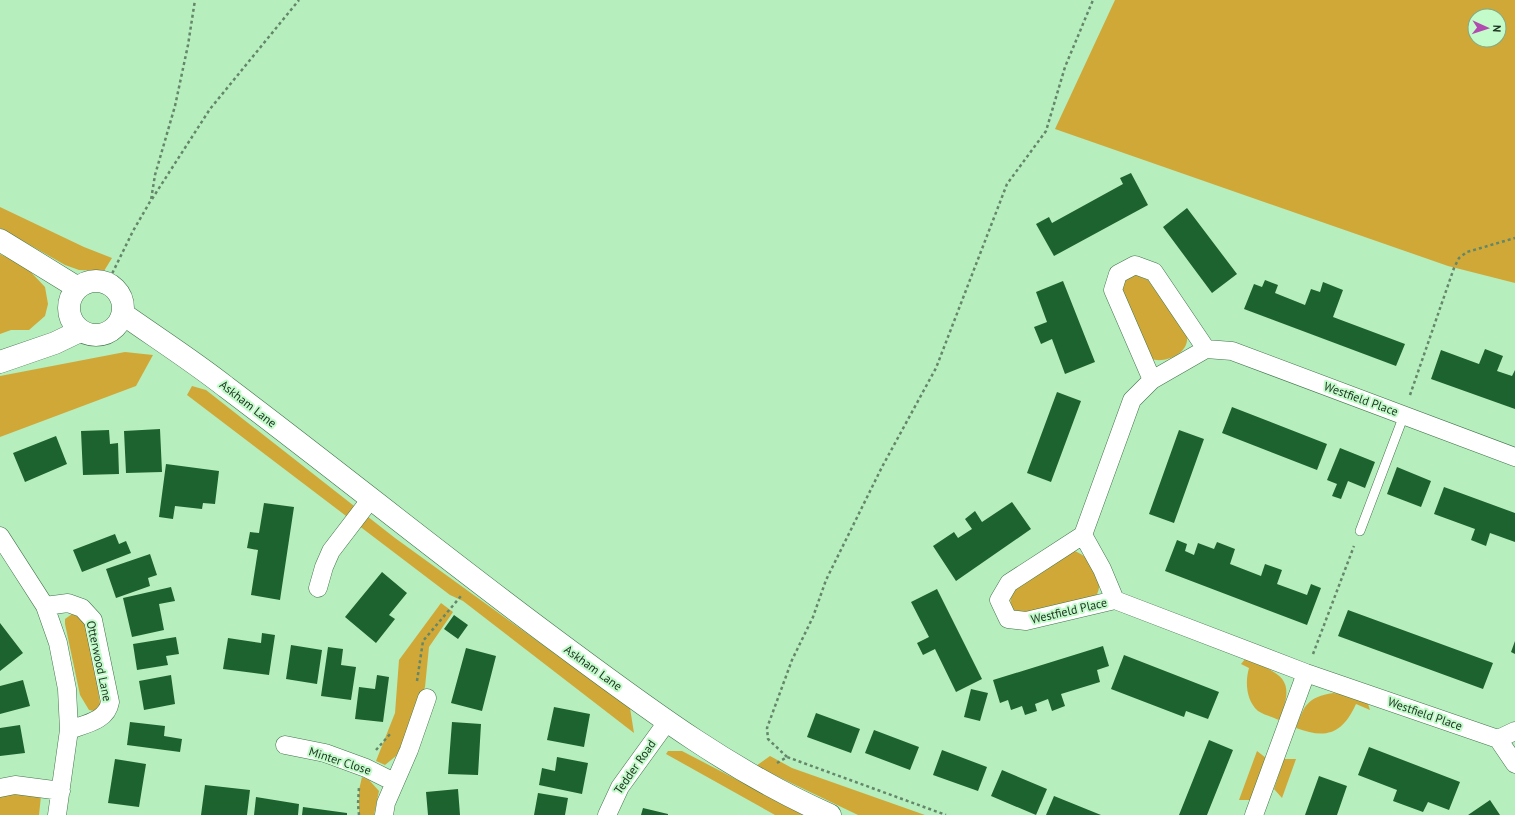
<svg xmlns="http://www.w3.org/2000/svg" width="1515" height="815" viewBox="0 0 1515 815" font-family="'PT Sans',sans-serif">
<rect width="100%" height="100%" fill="#b7eebe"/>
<!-- green -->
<path fill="#d0a838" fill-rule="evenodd" d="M1115,0H1515V283L1448,266L1055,129ZM1475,16H1499V40H1475Z
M0,207L84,247L112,258L104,271L79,270L65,265L0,228Z
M0,254L26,267L45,287L48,304L45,316L29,330H11L0,334Z
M1136,275L1148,280L1186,332C1193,352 1167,364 1151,359L1120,294C1122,282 1126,279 1136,275Z
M125,352L153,355L136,386L0,437V376Z
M192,386L206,390L395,538L630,708L634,733L463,601L450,595L187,395Z
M1074,551C1091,556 1106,580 1096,596L1024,616C1010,612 1008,601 1013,589Z
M441,603L453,612L429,647L425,687L412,727L396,756L385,765L376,761L395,713L399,660Z
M72,614L81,618L89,631L100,703L98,709L94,711L89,710L80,695L65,624V619Z
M1246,658C1281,675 1297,677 1279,720C1273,717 1264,715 1258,711C1246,700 1245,682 1249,668L1241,664Z
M1333,693L1342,694L1368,704L1370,710L1356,704C1342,735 1325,739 1296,728C1304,705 1308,697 1333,693Z
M668,751H682L805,815H775L666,754Z
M1257,751L1266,758L1251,800H1239Z
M770,756L792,768L925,815H858L756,766Z
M1284,759H1296L1282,798L1274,789Z
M362,777L369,780L379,791L374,815H359V790Z
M10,792L41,796L39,815H0V795Z"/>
<!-- building -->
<path fill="#1d632f" d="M1131,173L1148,205L1054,256L1036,224L1049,217L1052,223L1123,184L1120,178Z
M1187,208L1237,274L1212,293L1163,227Z
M1265,280L1278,285L1275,293L1305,305L1311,289L1320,292L1323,282L1343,290L1333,317L1405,344L1396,366L1244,309L1254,284L1262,287Z
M1063,281L1095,362L1065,374L1052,339L1041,344L1034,327L1047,322L1036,292Z
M1485,349L1503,356L1497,371L1512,376L1515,370V409L1431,379L1441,350L1479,364Z
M1057,392L1081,401L1051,482L1027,473Z
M1232,407L1327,444L1317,470L1222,433Z
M160,429L162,472L126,473L124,431Z
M109,430L110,444L118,443L119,474L83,475L81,431Z
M1179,430L1204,439L1174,523L1149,514Z
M56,436L67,464L25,482L13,453Z
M1340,448L1375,462L1365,488L1348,481L1341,499L1332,496L1337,484L1327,480Z
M166,464L219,471L215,504L203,503L202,509L175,506L173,519L159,517Z
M1397,467L1431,481L1421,507L1387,494Z
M1444,487L1515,513V542L1490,533L1486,546L1471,540L1475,529L1434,514Z
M1012,502L1031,529L956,581L933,546L954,532L958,538L972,529L965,519L975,511L982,522Z
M264,503L294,507L280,600L251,595L258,550L247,548L250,532L259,533Z
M115,534L119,544L126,541L131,553L82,572L73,550Z
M1177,540L1187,544L1185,551L1194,555L1198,543L1214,549L1217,542L1235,549L1230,564L1261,576L1265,564L1282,570L1277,584L1307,595L1311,584L1321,588L1307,625L1165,571Z
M150,554L157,575L148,578L150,586L116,598L106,569Z
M382,572L407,593L389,615L395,619L376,643L345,617Z
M171,587L175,601L159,604L164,630L132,637L123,598Z
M937,589L982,679L956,692L935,649L923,655L917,643L929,637L911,602Z
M1348,610L1493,663L1483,689L1338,636Z
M454,615L468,625L458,639L444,629Z
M0,623L23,653L0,671Z
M262,633L275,635L269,675L223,669L228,638L261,643Z
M176,637L179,654L166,656L168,665L137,670L133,644Z
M1515,641V654L1511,652Z
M291,645L322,650L317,684L286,679Z
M1103,646L1109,666L1097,670L1100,682L1061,694L1065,706L1052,711L1048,699L1035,704L1037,711L1025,715L1022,706L1011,710L1008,700L1000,703L993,680Z
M328,647L343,649L341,665L356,667L351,700L321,696Z
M466,648L496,656L482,711L451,703Z
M1124,655L1219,692L1208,719L1186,711L1184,717L1111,689Z
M171,675L175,704L144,710L139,681Z
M377,675L389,677L383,722L355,719L359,687L375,689Z
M23,680L30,706L0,714V686Z
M971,689L988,693L980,721L964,717Z
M554,707L590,714L584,747L547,740Z
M816,713L860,729L851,753L807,737Z
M130,722L165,726L164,736L182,739L180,752L127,745Z
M452,722L481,724L478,775L448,774Z
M20,725L25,753L0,756V728Z
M874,730L919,747L910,770L865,753Z
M1209,740L1233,750L1207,815H1179Z
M1369,747L1460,782L1449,810L1428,802L1423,812L1393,801L1397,790L1358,775Z
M942,750L987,767L978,791L933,775Z
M557,757L588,763L582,794L539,785L542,768L555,771Z
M115,759L146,764L139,807L108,803Z
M1002,770L1047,789L1036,815L991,796Z
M1319,776L1347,786L1337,815H1305Z
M205,785L250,790L247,815H201Z
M458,789L460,815H428L426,792Z
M538,793L568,798L565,815H534Z
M1054,796L1101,815H1046Z
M256,797L299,804L298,815H254Z
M1490,800L1500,815H1468Z
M303,807L347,813V815H302Z
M643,808L668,814V815H641Z"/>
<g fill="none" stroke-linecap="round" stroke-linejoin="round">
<defs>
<path id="service" d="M1360,531L1404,415"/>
<path id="minor" d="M1152,380L1113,290L1118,274L1135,265L1154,272L1206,349
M1515,457L1232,351L1206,349L1152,380L1132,400L1083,535L1102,569L1115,600L1306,673L1498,739L1515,731
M1083,535L1009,583L999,600L1008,619L1026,621L1115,600
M0,536L45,606L58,643L67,689L69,730L57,815
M318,588L324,567L331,551L370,500
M45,606L68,603L82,608L93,620L110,702C107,721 85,724 69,730
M1498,739L1515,764
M285,745L325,753L366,768L394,782
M0,788L15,785L61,791
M384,815L386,803L409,750L427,698
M607,815L620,787L667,722
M1254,815L1306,673"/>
<path id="tertiary" d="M0,240L78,288
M69 308a27 27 0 1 1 54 0a27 27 0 1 1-54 0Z
M123,314C157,338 193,361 226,387C339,472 448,561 562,645C647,708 732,772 830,815
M0,362L55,343L80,331"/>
</defs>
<!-- service casing -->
<use href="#service" stroke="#42744b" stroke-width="10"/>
<!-- minor casing -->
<use href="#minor" stroke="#42744b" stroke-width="19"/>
<!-- tertiary casing -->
<use href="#tertiary" stroke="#42744b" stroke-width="23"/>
<!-- path -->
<path stroke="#638768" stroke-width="2.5" stroke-dasharray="3 3" stroke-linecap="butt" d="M152,199L210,109L299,0
M107,284L133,231L151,200L155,175L175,106L188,45L195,0
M1410,395L1454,268L1459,258L1467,252L1515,238
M1313,654L1354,546
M417,681L423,641L461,596
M376,750L391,733
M787,757L768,739L767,728L792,660L813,617L826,580L882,467L936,368L1007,184L1046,131L1065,67L1093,0
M777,763L787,757L946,815
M359,815L358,804L359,787"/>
<!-- service -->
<use href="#service" stroke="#fff" stroke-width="9"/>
<!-- minor -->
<use href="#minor" stroke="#fff" stroke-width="18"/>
<!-- tertiary -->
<use href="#tertiary" stroke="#fff" stroke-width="22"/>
</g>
<g text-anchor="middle" stroke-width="4" stroke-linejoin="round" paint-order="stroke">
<!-- street labels -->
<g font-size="12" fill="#1c311f" stroke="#c4fbcb">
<text transform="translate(1361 399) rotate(20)" y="4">Westfield Place</text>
<text transform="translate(248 404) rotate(38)" y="4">Askham Lane</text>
<text transform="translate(1069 611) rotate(-13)" y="4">Westfield Place</text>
<text transform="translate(99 661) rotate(78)" y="4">Otterwood Lane</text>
<text transform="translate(593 668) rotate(36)" y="4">Askham Lane</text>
<text transform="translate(1425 714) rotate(19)" y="4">Westfield Place</text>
<text transform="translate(340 761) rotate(18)" y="4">Minter Close</text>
<text transform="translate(635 767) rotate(-55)" y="4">Tedder Road</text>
</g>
</g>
<!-- north arrow -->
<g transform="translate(1487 28) rotate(93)"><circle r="19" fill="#c4fbcb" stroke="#81aa86"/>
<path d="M0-3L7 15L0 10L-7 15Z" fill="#b24bb0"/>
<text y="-6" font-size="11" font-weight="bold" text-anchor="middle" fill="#1c311f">N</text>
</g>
</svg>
